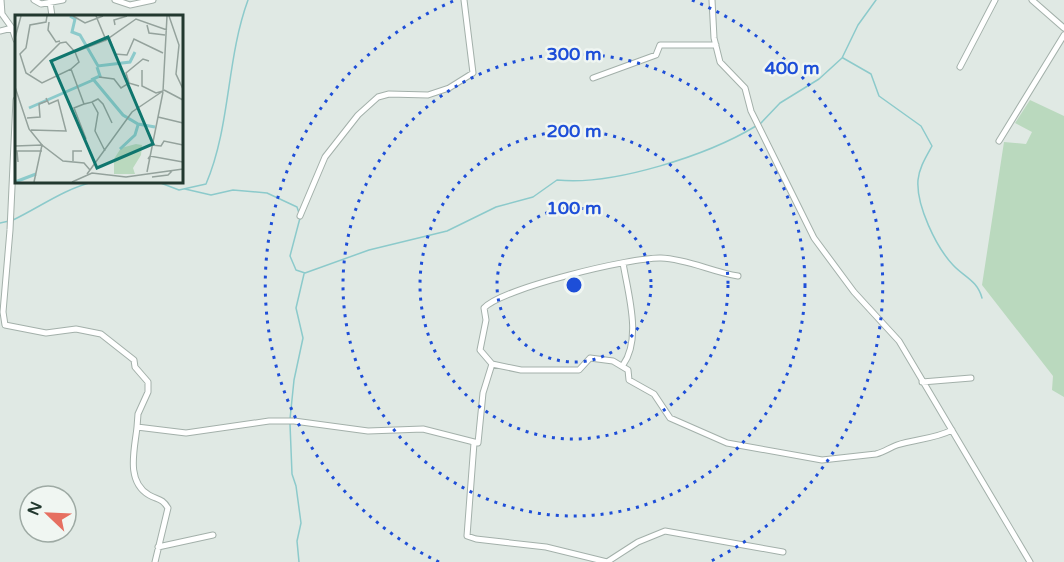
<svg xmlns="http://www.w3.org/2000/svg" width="1064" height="562" viewBox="0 0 1064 562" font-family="'Varela Round',sans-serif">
<rect width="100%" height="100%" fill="#e0e9e4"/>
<!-- green -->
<path fill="#bad9be" d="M1030,100L1064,116V397L1052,390L1053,376L982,285L1004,142L1026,144L1032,132L1015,123Z"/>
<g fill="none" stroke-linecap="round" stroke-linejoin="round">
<!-- stream -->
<path stroke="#8ccacb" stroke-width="1.5" d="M843,58L871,74L879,96L921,126L932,146C926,157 919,168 918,180C916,205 936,247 953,265C964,277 977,280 982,298
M760,124L780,103L819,79L842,58L858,25L876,0
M158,182L179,190L206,184C231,125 226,60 248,0
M185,189L211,195L233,190L267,193L297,207L299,213
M300,218L290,256L296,270L305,273L369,250L447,231L496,207L533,197L557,180C613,186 708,155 756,126
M13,220C40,207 64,189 93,182
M0,223L9,221
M290,419L294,380L303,338L296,308L304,274
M290,424L292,474L296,486L301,523L297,541L299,562"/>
<defs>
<path id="street" d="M34,0L41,4L63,0
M115,0L130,5L153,0
M712,0L714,38L720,62L745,88L751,111L814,238L854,292L899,341L1030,562
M1032,0L1064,28
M50,2L52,16
M12,28L16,40
M0,31L12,28L2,14L1,0
M960,67L995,0
M593,78L656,55L660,45H716
M16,100L10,230L3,312L5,325L46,333L76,329L101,334L134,360L135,367L148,382V392L138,414L137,427
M999,141L1064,35
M300,216L325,157L358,115L378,97L389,94L428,95L449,88L473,73L464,0
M623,263C628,293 642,339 623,365
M492,364L480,350L486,320L484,308C503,288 632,257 661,258C688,259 712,272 738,276
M922,382L971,378
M474,443L467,536L476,539L546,547L607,562L638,542L665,531L783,552
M158,547L213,535
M155,562L168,508C162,498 158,500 149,495C125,481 135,448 137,427L186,433L269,421H294L368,431L423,429L478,443L483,393L492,364L521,370H579L590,358L613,361L628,370L629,380L654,394L670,418L727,443L822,460L876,454C884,452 889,448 897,445C915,439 935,439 952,430"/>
</defs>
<!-- street casing -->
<use href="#street" stroke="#a3b0aa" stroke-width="7"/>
<!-- street -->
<use href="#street" stroke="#fff" stroke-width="5"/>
</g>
<!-- distance rings -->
<g fill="none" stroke="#1d4ed8" stroke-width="3" stroke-dasharray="3 6">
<circle cx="574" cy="285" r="77"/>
<circle cx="574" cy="285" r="154"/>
<circle cx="574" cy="285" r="231"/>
<path d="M439 562A308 308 0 0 1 456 0M692 0A308 308 0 0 1 709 562"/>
</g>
<!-- overview -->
<g transform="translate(15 15)">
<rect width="168" height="168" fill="#e0e9e4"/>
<path d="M121,129L127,130L126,140L118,153L120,159H99V144L106,133Z" fill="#bad9be"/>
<path fill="none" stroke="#8ccacb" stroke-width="3" d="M55,1L60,4L57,17L65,20L83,51L115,47L120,37M82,52L85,61L78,64L108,100L123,109L140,112M14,93L78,65M105,134L120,120L123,110M0,167L21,159"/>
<path fill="none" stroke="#94a29c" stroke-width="1.5" d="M32,1L31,7L15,10L11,33L5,39L11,58L27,68L56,54L69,89L77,87L83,98L80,116L90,136M58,1L70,8L88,1M81,1L91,25L121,4L152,15M154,1L164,30L161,59L168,74M34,7L33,15L41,27L45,26M100,10L99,5L112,1M132,10L134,18L150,20M94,22L100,39L112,40L119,24L148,38M0,23L6,1M56,54L64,47L60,37L91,25M127,55V71L141,78L148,76L152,1M15,58L45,28L51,27L60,37M84,62L99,64L106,73L114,68L124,71M114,68L111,58L128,44L134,46M0,72L14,114L27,130L48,146L69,148L75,155L72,159M149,75L168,85M77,87L83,84L88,89L97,108M69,89L59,93L71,124M143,102L168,108M12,103L25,102L24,89L32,86M16,115L51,116L43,85L34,89L31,83M136,130L146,131L149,126L168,130M0,131L27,130L19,167M133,144L135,141L168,147M58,146V136H67M3,147L2,136H27M75,155L117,97L148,76M132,157L148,77M137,162L153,160L157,156M57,167L77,158L111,162L168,154"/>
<path fill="#0f766e" fill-opacity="0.15" stroke="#0f766e" stroke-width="3" d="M93,22L138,129L82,153L36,46Z"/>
<rect width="168" height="168" fill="none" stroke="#22382f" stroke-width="3"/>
</g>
<circle cx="574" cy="285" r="9" fill="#1d4ed8" stroke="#f0f6f2" stroke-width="3"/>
<g font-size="18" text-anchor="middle" font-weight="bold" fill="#1d4ed8" stroke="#f0f6f2" stroke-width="5" stroke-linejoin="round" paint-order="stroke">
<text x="574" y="60">300 m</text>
<text x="792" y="74">400 m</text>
<text x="574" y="137">200 m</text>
<text x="574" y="214">100 m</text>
</g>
<!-- north arrow -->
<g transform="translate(48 514) rotate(293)"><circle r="28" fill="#f0f6f2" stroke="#9eaaa4" stroke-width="1.5"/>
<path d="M0-4.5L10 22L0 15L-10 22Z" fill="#e66f61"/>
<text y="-9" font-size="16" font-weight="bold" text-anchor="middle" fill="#22382f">N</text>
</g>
</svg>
